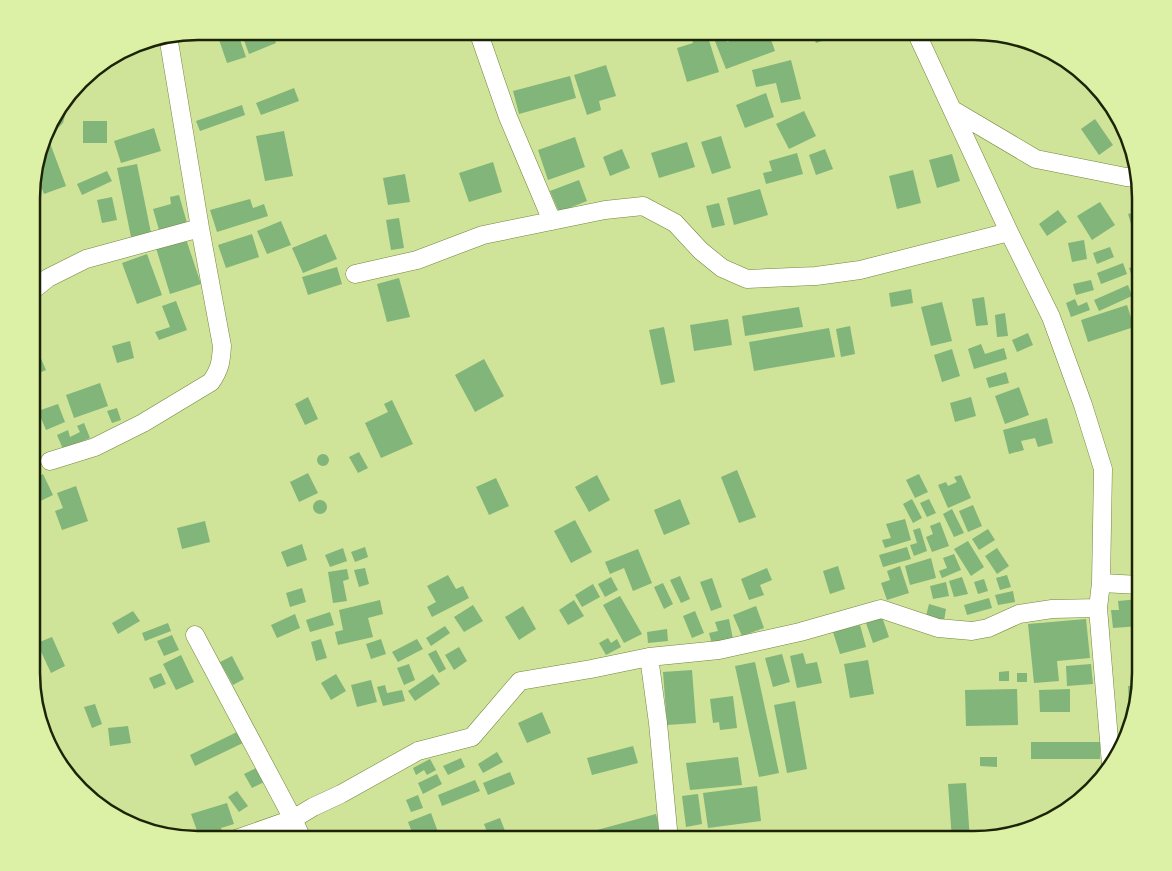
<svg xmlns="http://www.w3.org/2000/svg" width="1172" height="871" viewBox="0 0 1172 871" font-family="'Fira Sans',sans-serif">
<rect width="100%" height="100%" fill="#cfe399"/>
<!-- building -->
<path fill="#81b579" d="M216,31H237L246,57L227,63Z
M250,31H271L276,43L249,54L242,35Z
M690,31H706L719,72L687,82L677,48L693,43Z
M711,31H723L727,42L757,31H768L775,51L726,69Z
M811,32H832L834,37L816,43Z
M791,60L801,99L781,103L776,83L756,87L752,70Z
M606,65L616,96L599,101L601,110L587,115L574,75Z
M570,76L576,98L519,114L513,91Z
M294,88L299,101L261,115L256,103Z
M766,93L774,117L745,128L736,105Z
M67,99V108L63,123L53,133L50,126L53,115Z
M242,105L245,115L200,131L196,121Z
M804,111L816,136L789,149L776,124Z
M1095,119L1113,145L1099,155L1081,129Z
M83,121H107V143H83Z
M154,128L161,151L121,163L114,141Z
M284,131L293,176L265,181L256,136Z
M47,135L66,186L44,194L35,170Z
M721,136L731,168L712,174L701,142Z
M575,137L585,167L548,180L538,150Z
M687,142L695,167L659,178L651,153Z
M622,149L630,168L610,176L603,157Z
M825,149L833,169L816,175L809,155Z
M797,153L803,174L766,184L763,173L772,171L769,161Z
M952,154L960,181L937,188L929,160Z
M493,162L502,192L469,202L459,173Z
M137,164L151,233L131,237L117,168Z
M913,170L921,203L897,209L889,176Z
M107,171L112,181L82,195L77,184Z
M405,174L410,202L388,205L383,178Z
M579,180L587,201L559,212L550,191Z
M760,189L768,215L734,225L727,198Z
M179,195L187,223L159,230L153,209L171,204L170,197Z
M112,197L117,220L102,223L97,200Z
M250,199L253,208L264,204L268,216L217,232L210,210Z
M1100,202L1115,225L1092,240L1077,216Z
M719,203L725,225L712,228L706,206Z
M1058,210L1067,222L1047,236L1039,224Z
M1141,210V225L1132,227L1128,214Z
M399,218L404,248L391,250L386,220Z
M281,221L291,245L267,254L257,231Z
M252,234L259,257L226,268L218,245Z
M326,234L337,259L303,273L292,248Z
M1141,238V260L1138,261L1132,240Z
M186,239L201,284L170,294L156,248Z
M1084,240L1087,259L1072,262L1068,243Z
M1110,247L1114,257L1097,264L1093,253Z
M147,254L162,295L137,304L122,263Z
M1123,263L1127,274L1101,284L1097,273Z
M1141,265V287L1136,288L1129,268Z
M337,267L342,284L308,295L302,277Z
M399,278L410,317L387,322L377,284Z
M1091,280L1094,290L1076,295L1073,284Z
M1128,285L1132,296L1099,311L1094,300Z
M911,289L913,303L891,307L889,293Z
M984,297L988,325L976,326L972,299Z
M1075,299L1078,306L1087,302L1090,310L1071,317L1066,303Z
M1141,300V317H1140L1136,301Z
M176,301L187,330L159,340L155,332L170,327L162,306Z
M942,302L952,341L931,346L921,307Z
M1127,305L1134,327L1088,342L1081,320Z
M799,307L803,327L745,336L742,316Z
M1005,313L1008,336L997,337L995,315Z
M728,319L732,345L694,351L690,325Z
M850,326L855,354L841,357L836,329Z
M664,327L675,382L661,385L649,330Z
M829,328L835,357L754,371L749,342Z
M1028,333L1033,345L1017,352L1012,340Z
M130,341L134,358L117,363L112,346Z
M1141,343V356L1136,345Z
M981,344L985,354L1004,348L1007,359L974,369L968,349Z
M952,349L960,376L942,382L934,355Z
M39,354L46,370L37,374L32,363V357Z
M484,359L504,396L475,412L455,375Z
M1006,372L1009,383L989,388L986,378Z
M100,383L108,406L74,418L66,395Z
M1019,387L1029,415L1005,424L995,396Z
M308,397L318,419L305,425L295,404Z
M971,397L976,416L955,422L950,403Z
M392,400L413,444L381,458L365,423L388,412L384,404Z
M58,404L65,422L46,430L38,411Z
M117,408L121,420L112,423L107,411Z
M1047,418L1053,443L1038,447L1035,438L1021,441L1024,450L1009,454L1003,430Z
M84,423L90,438L63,449L57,435L68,430L70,437L80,432L77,426Z
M32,441L40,459L32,462Z
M359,452L368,468L358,473L349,457Z
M317 460a6 6 0 1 1 12 0a6 6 0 1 1-12 0Z
M737,470L756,517L739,523L721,477Z
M308,473L318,493L299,502L290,482Z
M43,474L53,495L32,505V480Z
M919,474L928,492L915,498L906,480Z
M597,475L610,500L589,512L575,487Z
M961,475L971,498L948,508L938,485L946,482L948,486L957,482L954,477Z
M496,478L509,506L489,515L476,487Z
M76,486L88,521L62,530L55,511L63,508L57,493Z
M680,499L690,524L664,535L654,510Z
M912,499L922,518L913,523L903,504Z
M929,499L936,513L927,517L920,503Z
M313 507a7 7 0 1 1 14 0a7 7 0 1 1-14 0Z
M973,505L982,526L968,532L959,511Z
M952,509L964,533L954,537L943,514Z
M905,519L911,540L885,548L882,540L891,538L886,524Z
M575,520L592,552L571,563L554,531Z
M205,521L210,542L182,549L177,528Z
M940,522L949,546L932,552L926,537L933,534L930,526Z
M920,528L927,551L914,556L910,545L917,543L913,530Z
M988,529L995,540L979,550L972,539Z
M968,541L984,567L971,576L954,549Z
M302,544L307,560L287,567L281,552Z
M1132,544H1140V570H1135Z
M365,547L368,557L355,562L351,552Z
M907,547L911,559L883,567L879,555Z
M343,548L347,561L330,567L325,555Z
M997,548L1009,566L997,574L985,556Z
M638,549L652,583L633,591L624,568L610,574L605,562Z
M954,554L961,570L942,578L939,571L947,568L943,558Z
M931,558L936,578L910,585L905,566Z
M838,566L845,589L830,594L823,571Z
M900,566L909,593L887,600L881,583L890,580L887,571Z
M365,568L369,584L359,587L354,570Z
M767,568L772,580L760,585L764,595L749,600L741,579Z
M347,569L349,579L343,581L347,601L333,603L328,572Z
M448,575L456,589L463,586L469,598L432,617L427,607L436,602L427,586Z
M1007,575L1011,587L1000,590L996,578Z
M680,576L690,599L681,603L670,580Z
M611,577L618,590L605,597L598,584Z
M962,577L968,594L954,597L949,581Z
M712,578L722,607L711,611L700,582Z
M984,579L988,591L978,594L974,582Z
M946,582L949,596L933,599L930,586Z
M663,583L673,604L664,609L654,587Z
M593,584L600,597L582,607L575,595Z
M302,588L306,602L290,607L286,593Z
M1013,591L1015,602L998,605L995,595Z
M620,596L642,634L624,643L603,605Z
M989,598L992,608L967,615L964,605Z
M1140,599V626L1113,628L1111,610H1119L1118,601Z
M380,600L383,614L368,618L373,637L338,645L335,632L343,630L339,610Z
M574,600L584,616L568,625L559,610Z
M929,604L946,609L944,621L926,616Z
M473,605L483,621L464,632L454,617Z
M523,606L536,629L519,640L505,617Z
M756,606L764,628L742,636L733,615Z
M133,611L140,621L118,634L112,623Z
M695,611L704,633L692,638L683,616Z
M330,612L334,625L310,632L306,620Z
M295,614L300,628L277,638L271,625Z
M882,617L889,637L873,643L866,623Z
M729,619L733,639L712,644L709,633L718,631L715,622Z
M1086,619L1090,658L1057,661L1059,681L1034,683L1028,624Z
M168,623L171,631L145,641L142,633Z
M860,625L866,647L840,654L833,632Z
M445,626L450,633L431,646L426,638Z
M667,629L668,641L648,643L647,632Z
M172,635L179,650L164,656L157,641Z
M52,637L65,666L51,673L37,643Z
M608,638L611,643L617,639L621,647L606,655L599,643Z
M321,639L327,658L316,661L311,642Z
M381,639L386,654L371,659L366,644Z
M417,639L423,649L398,662L392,652Z
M459,647L467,661L454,670L445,655Z
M436,650L446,669L439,673L428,654Z
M803,653L806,664L817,662L822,683L797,688L790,656Z
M782,654L790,682L773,687L765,658Z
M181,655L194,682L176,690L163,664Z
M232,656L244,679L233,685L220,662Z
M868,660L874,694L850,698L844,664Z
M755,662L779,773L759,777L735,666Z
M409,664L415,680L404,685L397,668Z
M1091,664L1093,684L1067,686L1066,666Z
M692,670L696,723L667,725L663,672Z
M1009,671V681H999V672Z
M161,673L166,684L154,689L149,678Z
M1017,673H1027V682H1017Z
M336,674L346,691L331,700L321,683Z
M433,674L440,684L415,701L408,691Z
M371,680L377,702L357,707L351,685Z
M385,685L387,693L402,690L405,701L383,706L377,687Z
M1140,685L1136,704H1129L1128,686Z
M1017,689L1018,725L966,726L965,690Z
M1070,689V712H1040L1039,690Z
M733,696L737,728L720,730L719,722L713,723L710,699Z
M795,701L807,769L787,773L774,705Z
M95,704L102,724L92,728L84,707Z
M542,712L551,733L527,743L518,723Z
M1133,715L1130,730H1129L1127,716Z
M47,722L49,741H47L42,723Z
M128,726L131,743L110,746L108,728Z
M239,731L245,742L195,766L190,755Z
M1031,742H1100V759H1031Z
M633,746L638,763L592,775L587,758Z
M497,752L503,762L483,773L478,764Z
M738,757L742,785L690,790L686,763Z
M980,757H997V767L980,766Z
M461,758L465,767L448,775L443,766Z
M430,759L436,770L427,775L424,770L416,775L413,768Z
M256,768L264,782L252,788L244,774Z
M510,772L515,784L488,795L483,783Z
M437,774L442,784L423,794L418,783Z
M475,780L480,791L442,806L438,795Z
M966,783L970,840H952L948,784Z
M757,786L761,821L708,828L703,793Z
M237,791L248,806L239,812L228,797Z
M698,794L702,824L686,827L682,796Z
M418,795L423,808L411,812L406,800Z
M227,803L234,824L221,828L223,834L207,839H200L191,814Z
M431,813L438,832L415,840L408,822Z
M656,814L661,834L639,840H599L597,830Z
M500,818L507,836L496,840H490L484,824Z
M698,832L699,840H686L685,834Z"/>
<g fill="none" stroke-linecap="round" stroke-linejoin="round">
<defs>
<path id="minor" d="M478,31L508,117L552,221
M916,32L1009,232L1051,317L1083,405L1103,469L1101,583L1098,608L1111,764
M953,110L1036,159L1126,177L1136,178
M355,274L417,260L483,235L605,210L643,206L675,223L701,251L722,268L747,279L816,276L860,270L1009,232
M32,291L48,278L86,259L200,228
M50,461L95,447L143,423L211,382C220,369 221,362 222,346L200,228L168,36
M1101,583L1140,585
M195,635L293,819L236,839
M649,657L658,723L669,840
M302,839L293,819L313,807L341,794L418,751L472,737L520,681L591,669L649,657L719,650L800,632L881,609L938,628L972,631L988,628L1019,614L1052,609L1098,608"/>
</defs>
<!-- minor casing -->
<use href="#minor" stroke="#73853e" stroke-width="19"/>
<!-- minor -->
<use href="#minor" stroke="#fff" stroke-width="18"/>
</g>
<!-- crop -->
<path d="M0 0H1172V871H0ZM198 40H974A158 158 0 0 1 1132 198V673A158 158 0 0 1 974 831H198A158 158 0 0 1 40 673V198A158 158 0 0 1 198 40Z" fill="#dcf1a5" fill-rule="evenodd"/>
<path fill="none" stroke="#1d2406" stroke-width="2.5" d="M198 40H974A158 158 0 0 1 1132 198V673A158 158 0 0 1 974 831H198A158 158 0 0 1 40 673V198A158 158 0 0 1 198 40Z"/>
</svg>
